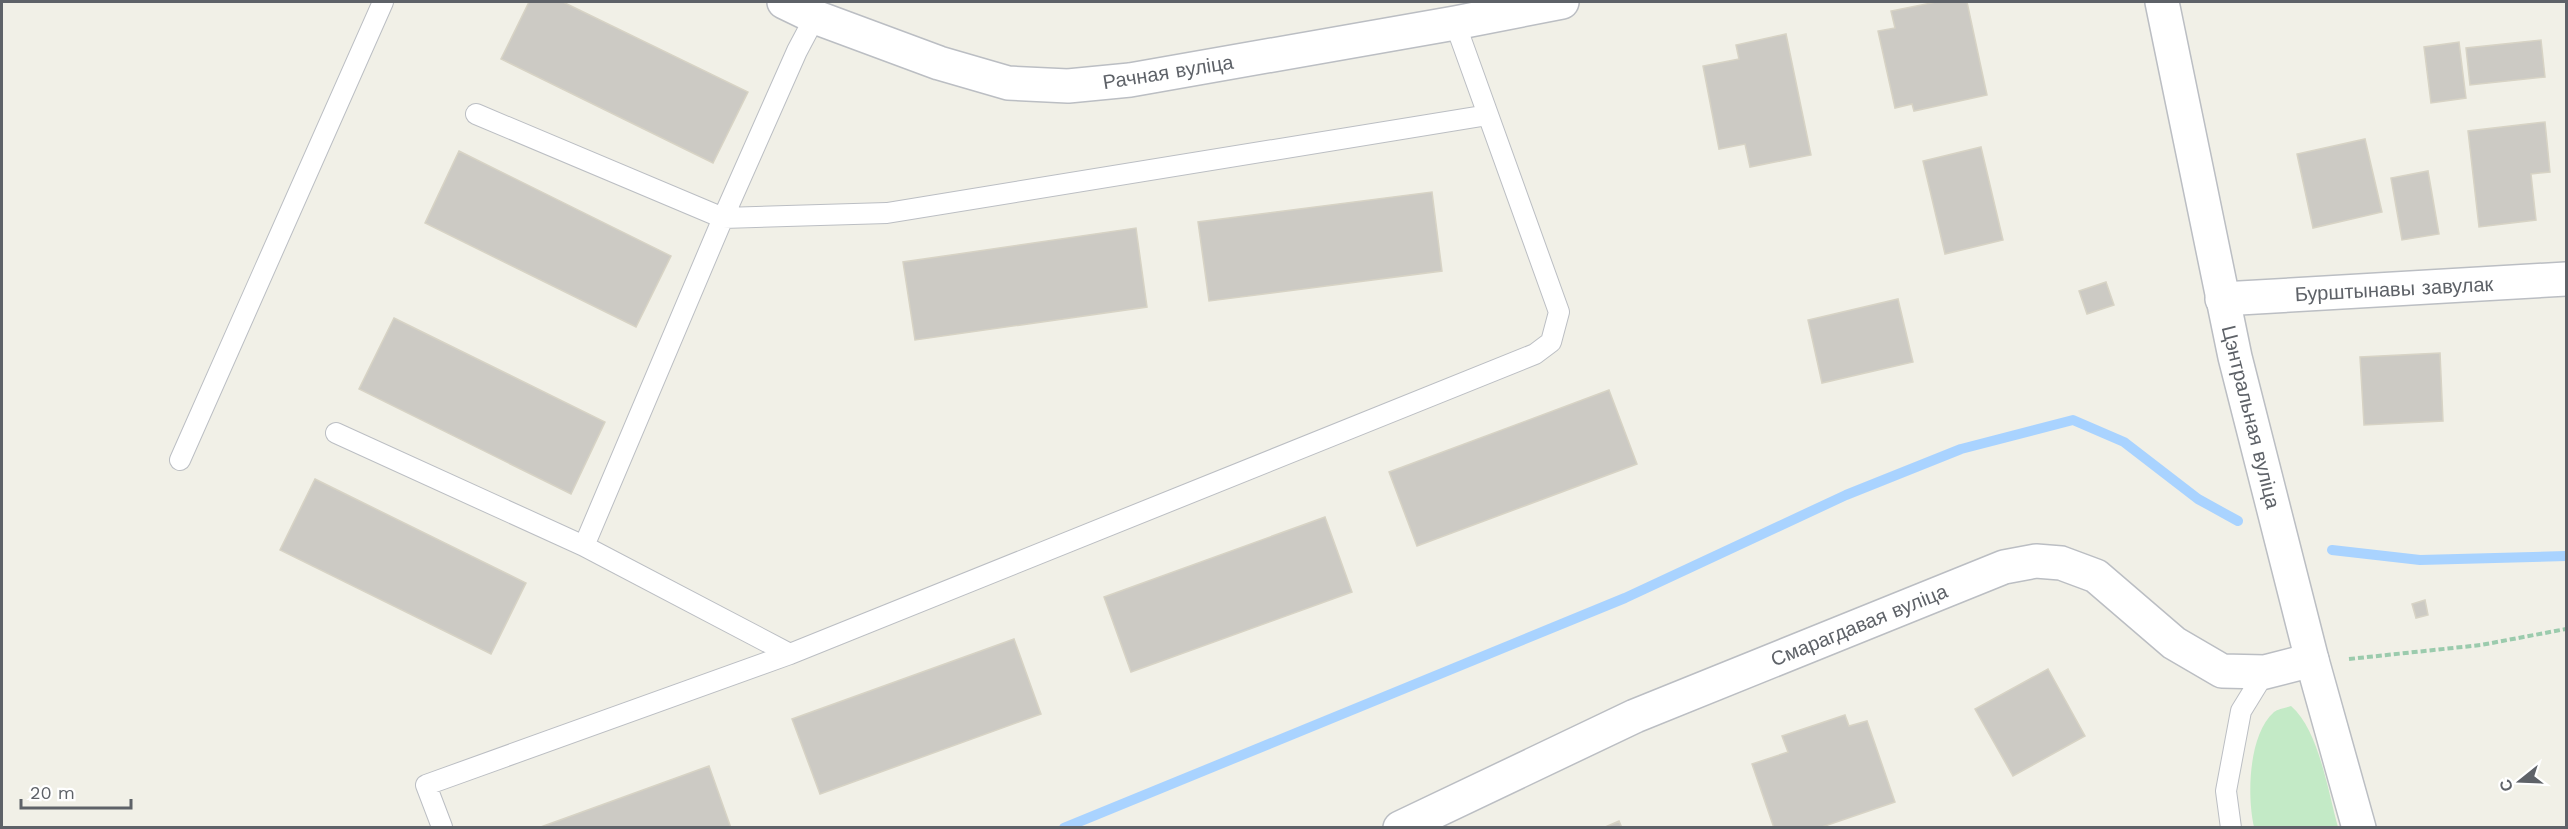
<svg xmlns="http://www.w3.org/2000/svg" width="2568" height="829" viewBox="0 0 2568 829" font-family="'Work Sans',sans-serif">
<rect width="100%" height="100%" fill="#f1f0e7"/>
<!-- green -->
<path fill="#c3eac6" d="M2291,706C2319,730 2328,792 2338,827H2254C2247,797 2248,735 2274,712C2278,709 2286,708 2291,706Z"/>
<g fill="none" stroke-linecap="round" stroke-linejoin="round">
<!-- stream -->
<path stroke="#a9d3ff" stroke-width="10" d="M2332,550L2420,560L2566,556
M1064,828L1625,598L1846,495L1961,449L2073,420L2124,442L2198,499L2238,521"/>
</g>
<!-- building -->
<path fill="#cccac4" stroke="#d7d3c5" stroke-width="1.5" d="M529,2H563L748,92L713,163L501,59Z
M1936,2H1967L1987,95L1914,111L1912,104L1895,108L1878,31L1895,28L1891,11Z
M1786,34L1811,155L1750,167L1745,144L1719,149L1703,66L1739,59L1736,45Z
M2541,40L2545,77L2470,85L2466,48Z
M2459,42L2466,98L2431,103L2424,47Z
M2545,122L2550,172L2531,174L2536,220L2479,227L2468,131Z
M2365,139L2382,212L2313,228L2297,154Z
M1981,147L2003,240L1945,254L1923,161Z
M459,151L671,256L636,327L425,223Z
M2428,171L2439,234L2402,240L2391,178Z
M1432,192L1442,271L1209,301L1198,222Z
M1136,228L1147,307L915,340L903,262Z
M2106,282L2114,305L2087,314L2079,291Z
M1898,299L1913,362L1822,383L1808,320Z
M394,318L605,422L571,494L359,389Z
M2440,353L2443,421L2364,425L2360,357Z
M1609,390L1637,464L1417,546L1389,472Z
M315,479L526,583L491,654L280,550Z
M1325,517L1352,592L1131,672L1104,597Z
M2425,600L2428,615L2416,618L2412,604Z
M1014,639L1041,714L820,794L792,719Z
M2048,669L2085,736L2013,776L1975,709Z
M1845,715L1849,726L1867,721L1895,802L1819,828H1774L1752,764L1788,752L1782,736Z
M709,766L731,828H538Z
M1619,821L1622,828H1603Z"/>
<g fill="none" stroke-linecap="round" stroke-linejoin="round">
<defs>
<path id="service" d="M815,17L797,51L723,218L584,546L790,654L1535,354L1551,342L1559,312L1455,23
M476,114L723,218L887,213L1488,115
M336,433L584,546
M180,460L383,2
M442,827L426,785L790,654
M2231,828L2226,791L2241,711L2265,672"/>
<path id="minor" d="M784,2L815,17L939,63L1008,83L1068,86L1130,80L1455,23L1562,2
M2222,299L2566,279
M1400,828L1635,716L2004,567L2036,561L2061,563L2096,576L2174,643L2222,671L2265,672L2312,660"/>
<path id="tertiary" d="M2162,2L2235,357L2312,660L2359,828"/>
</defs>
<!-- service casing -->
<use href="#service" stroke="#bbbec3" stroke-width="22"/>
<!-- minor casing -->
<use href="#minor" stroke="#bbbec3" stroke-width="36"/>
<!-- tertiary casing -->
<use href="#tertiary" stroke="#bbbec3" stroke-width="36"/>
<!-- path -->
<path stroke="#9bcbad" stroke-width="4" stroke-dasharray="6 3" stroke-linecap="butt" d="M2349,659L2481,645L2566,629"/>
<!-- service -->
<use href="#service" stroke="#fff" stroke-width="20"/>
<!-- minor -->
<use href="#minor" stroke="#fff" stroke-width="33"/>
<!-- tertiary -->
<use href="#tertiary" stroke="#fff" stroke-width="33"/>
</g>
<g text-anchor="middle" stroke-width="6" stroke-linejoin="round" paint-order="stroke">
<!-- street labels -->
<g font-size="20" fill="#5e6268" stroke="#fff">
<text transform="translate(1168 72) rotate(-9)" y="7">Рачная вуліца</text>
<text transform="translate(2394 289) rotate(-3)" y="7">Бурштынавы завулак</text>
<text transform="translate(2251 417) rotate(76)" y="7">Цэнтральная вуліца</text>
<text transform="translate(1859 625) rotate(-22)" y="7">Смарагдавая вуліца</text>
</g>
</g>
<!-- border -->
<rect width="2568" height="829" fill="none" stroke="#5e6268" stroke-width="6"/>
<!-- north arrow -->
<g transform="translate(2520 781) rotate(252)" stroke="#ffffff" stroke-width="4.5" paint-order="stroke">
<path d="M0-4.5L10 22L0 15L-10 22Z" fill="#5e6268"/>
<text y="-9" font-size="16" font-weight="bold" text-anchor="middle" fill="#5e6268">С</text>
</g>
<!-- scale -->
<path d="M21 799v9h110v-9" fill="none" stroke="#5e6268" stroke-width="3"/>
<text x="30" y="799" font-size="18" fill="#5e6268" stroke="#ffffff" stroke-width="4.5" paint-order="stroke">20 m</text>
</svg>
